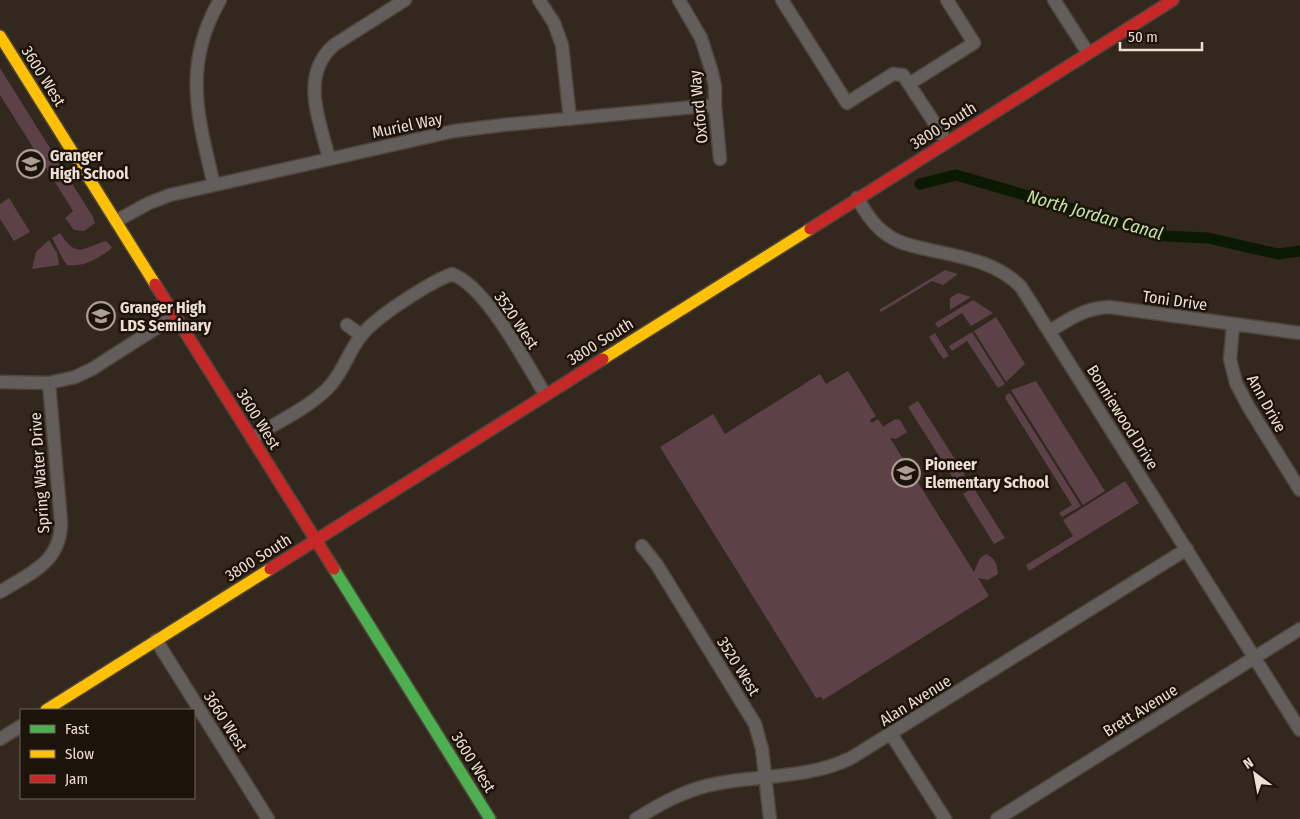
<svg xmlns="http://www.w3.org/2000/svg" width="1300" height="819" viewBox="0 0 1300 819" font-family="'Fira Sans Condensed',sans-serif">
<rect width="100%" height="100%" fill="#33281d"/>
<!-- green -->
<path fill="#5c4148" d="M0,68L93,217L95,223L84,231L74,230L65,218L73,211L0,95Z
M9,198L30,232L14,241L0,219V204Z
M60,233C77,260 84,247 106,241L112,247L110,250C96,259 85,267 67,265L64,261L52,238Z
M49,240L57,253L59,265L32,269L36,252Z
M945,270L958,274L943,285L932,281L881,312L879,310Z
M958,293L971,297L950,310V298Z
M973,300L993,313L971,326L962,313L938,328L935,323Z
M996,317L1025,364L1006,382L974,331Z
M972,332L1005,384L998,388L967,341L952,351L949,346Z
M935,333L949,356L943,359L929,337Z
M848,371L876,416L870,420L872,423L878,419L883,427L895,419L900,420L907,432L896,439L890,438L974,572L980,558L986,554C996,559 997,564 998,574L988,580L978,578L989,596L823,700L821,697L816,698L660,447L713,414L725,434L820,374L826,384Z
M1036,381L1105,491L1083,505L1011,390Z
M1010,393L1081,506L1062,517L1059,513L1072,505L1005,398L1006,395Z
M918,401L965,475L955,481L908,407Z
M1125,481L1139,503L1029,571L1026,565L1073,536L1063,520Z
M973,487L1005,538L994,544L963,494Z"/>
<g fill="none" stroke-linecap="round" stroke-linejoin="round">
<!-- canal -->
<path stroke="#0b1903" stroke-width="11" d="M920,184L956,175L1166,236L1208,238L1278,254L1300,251"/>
<defs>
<path id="street" d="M539,0L554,23L562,45L570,119
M679,0L701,38L711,69L715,86V105L720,159
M782,0L847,103L893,74L903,75L947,142
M1054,0L1088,53
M909,84L974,43L947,0
M329,159C320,120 299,76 334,45L405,0
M214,185C198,118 182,65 220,0
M857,198C865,211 873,225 886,234C898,243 912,246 926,249C960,257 996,261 1021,287L1300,730
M116,221L149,203L170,195L454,131L503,125L715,105
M347,325L361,335
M1233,325L1230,359L1236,383L1248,406L1300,490
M1050,331C1069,319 1085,308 1109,307L1300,333
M0,382L49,383L75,377L92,369L175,316
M252,438C277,422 307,409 328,388C343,373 348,352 361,336C375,317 429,283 452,274C487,287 525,362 545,394
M642,546L657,565L755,724L762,749L770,819
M0,592C30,573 61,563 61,522L49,383
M156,640L268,819
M891,734L945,819
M0,739L21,726
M636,819C663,802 689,788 720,783C764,775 810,778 851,758L1187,549
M997,819L1300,629"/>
<path id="fast" d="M334,569L490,819"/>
<path id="slow" d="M0,36L155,284
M603,359L810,229
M46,710L270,569"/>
<path id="jam" d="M810,229L1173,0
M155,284L334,569
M270,569L603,359"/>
</defs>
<!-- street casing -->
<use href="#street" stroke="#4f453c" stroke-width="15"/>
<!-- fast casing -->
<use href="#fast" stroke="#4f453c" stroke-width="14"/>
<!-- slow casing -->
<use href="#slow" stroke="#4f453c" stroke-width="14"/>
<!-- jam casing -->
<use href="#jam" stroke="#4f453c" stroke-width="14"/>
<!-- street -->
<use href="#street" stroke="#635e5b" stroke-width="12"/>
<!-- fast -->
<use href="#fast" stroke="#4caf50" stroke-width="11"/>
<!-- slow -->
<use href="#slow" stroke="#ffc107" stroke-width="11"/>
<!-- jam -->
<use href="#jam" stroke="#c62828" stroke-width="11"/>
</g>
<!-- icons -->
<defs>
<symbol id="school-ring" viewBox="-11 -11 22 22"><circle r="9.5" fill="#1c130a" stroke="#ab9f93" stroke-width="1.5"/><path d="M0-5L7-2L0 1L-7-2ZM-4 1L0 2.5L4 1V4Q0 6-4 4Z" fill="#ab9f93"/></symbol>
</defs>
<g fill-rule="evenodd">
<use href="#school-ring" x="15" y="148" width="32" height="32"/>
<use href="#school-ring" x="85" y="300" width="32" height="32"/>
<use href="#school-ring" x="890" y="457" width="32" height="32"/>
</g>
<g text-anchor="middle" stroke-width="5" stroke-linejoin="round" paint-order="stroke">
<!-- street labels -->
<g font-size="16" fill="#ecdfd3" stroke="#1c130a">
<text transform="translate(44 76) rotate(58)" y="6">3600 West</text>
<text transform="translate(698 107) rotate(-96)" y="6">Oxford Way</text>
<text transform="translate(407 125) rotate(-12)" y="6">Muriel Way</text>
<text transform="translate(943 125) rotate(-32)" y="6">3800 South</text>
<text transform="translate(1175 300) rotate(8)" y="6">Toni Drive</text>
<text transform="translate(517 320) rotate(56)" y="6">3520 West</text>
<text transform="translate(600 341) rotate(-32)" y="6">3800 South</text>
<text transform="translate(1267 403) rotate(61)" y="6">Ann Drive</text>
<text transform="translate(1123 417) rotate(58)" y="6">Bonniewood Drive</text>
<text transform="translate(259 419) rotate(58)" y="6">3600 West</text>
<text transform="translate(39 473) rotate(-94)" y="6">Spring Water Drive</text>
<text transform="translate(258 557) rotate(-32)" y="6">3800 South</text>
<text transform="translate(739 666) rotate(58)" y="6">3520 West</text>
<text transform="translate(915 700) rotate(-32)" y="6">Alan Avenue</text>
<text transform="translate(1140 710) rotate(-32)" y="6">Brett Avenue</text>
<text transform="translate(226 721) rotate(58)" y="6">3660 West</text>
<text transform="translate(474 762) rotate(58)" y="6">3600 West</text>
</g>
<!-- poi labels -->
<g font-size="16" font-weight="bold" fill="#ecdfd3" stroke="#1c130a" text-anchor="start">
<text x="50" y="161">Granger<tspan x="50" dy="18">High School</tspan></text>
<text x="120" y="313">Granger High<tspan x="120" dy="18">LDS Seminary</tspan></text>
<text x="925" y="470">Pioneer<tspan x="925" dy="18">Elementary School</tspan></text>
</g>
<!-- water labels -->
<g font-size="18" font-style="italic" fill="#c0e5a7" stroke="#1c130a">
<text transform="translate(1095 215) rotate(16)" y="6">North Jordan Canal</text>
</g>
</g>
<!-- legend -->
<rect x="20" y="709" width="175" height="90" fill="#1c130a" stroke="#6f655a"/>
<rect x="30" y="725" width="25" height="8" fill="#4caf50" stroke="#6f655a"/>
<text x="65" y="734" font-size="15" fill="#ecdfd3">Fast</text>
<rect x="30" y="750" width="25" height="8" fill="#ffc107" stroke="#6f655a"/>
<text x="65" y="759" font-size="15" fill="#ecdfd3">Slow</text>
<rect x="30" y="775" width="25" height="8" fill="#c62828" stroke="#6f655a"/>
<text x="65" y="784" font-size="15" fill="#ecdfd3">Jam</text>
<!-- north arrow -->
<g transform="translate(1255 774) rotate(328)" stroke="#1c130a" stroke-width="4" paint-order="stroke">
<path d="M0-4L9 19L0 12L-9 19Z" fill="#ecdfd3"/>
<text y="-8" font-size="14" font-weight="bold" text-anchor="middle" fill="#ecdfd3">N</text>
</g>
<!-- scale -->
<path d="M1120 42v8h82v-8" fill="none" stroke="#ecdfd3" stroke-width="2.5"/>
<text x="1128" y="42" font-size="15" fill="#ecdfd3" stroke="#1c130a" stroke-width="4" paint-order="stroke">50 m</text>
</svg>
